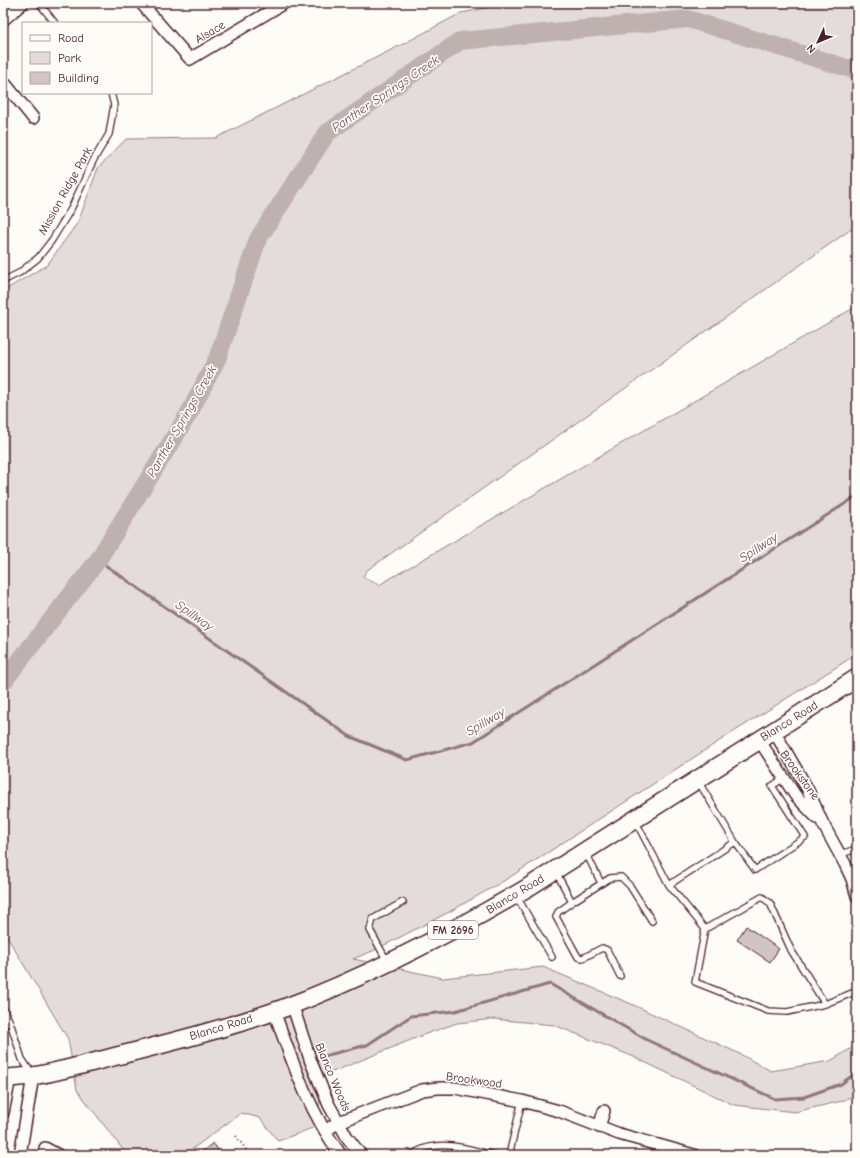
<svg xmlns="http://www.w3.org/2000/svg" width="860" height="1158" viewBox="0 0 860 1158" font-family="'Comic Neue',sans-serif">
<rect width="100%" height="100%" fill="#fdfcf7"/>
<filter id="ink" filterUnits="userSpaceOnUse"><feTurbulence type="fractalNoise" baseFrequency=".025" numOctaves="2"/><feDisplacementMap in="SourceGraphic" scale="8" xChannelSelector="R" yChannelSelector="G"/><feConvolveMatrix kernelMatrix="1 2 1 2 8 2 1 2 1" color-interpolation-filters="sRGB"/></filter>
<g filter="url(#ink)">
<!-- green -->
<path fill="#e3dcda" stroke="#967e82" d="M512,3H857V225L366,571L363,577L379,585L857,306V654L713,745L507,879L451,911L375,950L353,959L443,978L543,967L629,1003L738,1053L771,1071L830,1061L857,1045V1094L842,1101L795,1112L734,1105L634,1057L554,1025L494,1019L457,1023L423,1035L325,1075L315,1127L278,1141L260,1118L241,1113L184,1155H127L77,1090L68,1039L3,930V291L47,265L78,222L98,168L126,139L216,138L405,43L461,13Z"/>
<g fill="none" stroke-linecap="round" stroke-linejoin="round">
<!-- stream -->
<path stroke="#91777b" stroke-width="3" d="M98,560L349,736L407,760L473,742L857,496
M324,1056L367,1045L411,1016L455,1011L550,984L647,1040L775,1099L804,1097L841,1084L857,1072"/>
<!-- river -->
<path stroke="#c0b1b1" stroke-width="18" d="M3,682L98,560L188,415L217,359L258,239L327,133L460,41L688,19L857,71"/>
</g>
<!-- building -->
<path fill="#d0c5c4" stroke="#4a1f2b" d="M746,926L779,949L770,962L737,940Z
M213,1143L222,1155H197Z"/>
<g fill="none" stroke-linecap="round" stroke-linejoin="round">
<defs>
<path id="lane" d="M39,3L55,23
M3,281L19,273L38,258L52,240L71,209L93,161L109,134L114,105L111,93
M636,822L669,885L705,929L762,897L770,903L791,950L825,1004L857,991
M735,842L755,870L805,837L772,786L784,778
M586,853L601,883
M840,854L857,849
M556,872L572,902L558,912L556,917L578,957L583,958L602,948L607,950L620,976
M669,885L735,842L698,781
M517,897L552,957
M572,902L610,878L621,877L630,886L652,921
M705,929L695,982L768,1011L787,1012L825,1004
M387,961L370,930L373,919L403,902
M3,1008L10,1022
M3,1025L10,1022L22,1059L32,1074
M410,1155C417,1152 423,1148 430,1147C451,1142 474,1151 495,1155
M509,1155L522,1101"/>
<path id="street" d="M141,3L190,59L284,3
M3,20L23,3
M3,81L33,118
M774,731L807,788L823,824L845,864L852,879L857,896
M759,740L795,795L817,818
M292,1004L311,1062L329,1105L347,1137L361,1155
M274,1011C292,1061 309,1112 341,1155
M3,1113L10,1078
M599,1127L604,1111
M325,1131L339,1122L422,1090L438,1088H455L522,1101L559,1111L619,1134L694,1155
M45,1148L58,1155
M20,1155L33,1076
M856,1155H857"/>
<path id="primary" d="M3,1079C13,1077 23,1077 33,1076C63,1071 92,1062 121,1055C176,1041 231,1027 284,1008C369,976 449,934 527,888L857,678"/>
</defs>
<!-- lane casing -->
<use href="#lane" stroke="#4a1f2b" stroke-width="8"/>
<!-- street casing -->
<use href="#street" stroke="#4a1f2b" stroke-width="14"/>
<!-- primary casing -->
<use href="#primary" stroke="#4a1f2b" stroke-width="20"/>
<!-- path -->
<path stroke="#4a1f2b" stroke-width="2" stroke-dasharray="1 3" stroke-linecap="butt" d="M236,1136L250,1155"/>
<!-- lane -->
<use href="#lane" stroke="#fdfcf7" stroke-width="5.5"/>
<!-- street -->
<use href="#street" stroke="#fdfcf7" stroke-width="11"/>
<!-- primary -->
<use href="#primary" stroke="#fdfcf7" stroke-width="17"/>
</g>
</g>
<g text-anchor="middle" stroke-width="3.5" stroke-linejoin="round" paint-order="stroke">
<!-- shield labels -->
<rect fill="#fdfcf7" stroke="#806168" stroke-width="1" x="428" y="921" width="50" height="18" rx="3"/>
<g font-size="11" font-weight="bold" fill="#4a1f2b">
<text x="453" y="934">FM 2696</text>
</g>
<!-- street labels -->
<g font-size="12" fill="#4a1f2b" stroke="#fdfcf7">
<text transform="translate(210 32) rotate(-31)" y="4">Alsace</text>
<text transform="translate(65 191) rotate(-61)" y="4">Mission Ridge Park</text>
<text transform="translate(789 721) rotate(-32)" y="4">Blanco Road</text>
<text transform="translate(800 775) rotate(54)" y="4">Brookstone</text>
<text transform="translate(515 894) rotate(-31)" y="4">Blanco Road</text>
<text transform="translate(221 1027) rotate(-17)" y="4">Blanco Road</text>
<text transform="translate(333 1077) rotate(67)" y="4">Blanco Woods</text>
<text transform="translate(474 1080) rotate(8)" y="4">Brookwood</text>
</g>
<!-- water labels -->
<g font-size="13" font-style="italic" fill="#73525a" stroke="#fdfcf7">
<text transform="translate(385 93) rotate(-34)" y="5">Panther Springs Creek</text>
<text transform="translate(181 421) rotate(-60)" y="5">Panther Springs Creek</text>
<text transform="translate(758 547) rotate(-33)" y="5">Spillway</text>
<text transform="translate(195 615) rotate(35)" y="5">Spillway</text>
<text transform="translate(485 721) rotate(-31)" y="5">Spillway</text>
</g>
</g>
<!-- margin -->
<rect width="860" height="1158" fill="none" stroke="#fdfcf7" stroke-width="16"/>
<rect x="8" y="8" width="844" height="1142" fill="none" stroke="#4a1f2b" stroke-width="1.5" filter="url(#ink)"/>
<!-- legend -->
<rect x="22" y="22" width="130" height="72" fill="#fdfcf7" stroke="#b5a4a5"/>
<rect x="30" y="35" width="20" height="6" fill="#fdfcf7" stroke="#b5a4a5"/>
<text x="58" y="42" font-size="12" fill="#4a1f2b">Road</text>
<rect x="30" y="52" width="20" height="12" fill="#e3dcda" stroke="#b5a4a5"/>
<text x="58" y="62" font-size="12" fill="#4a1f2b">Park</text>
<rect x="30" y="72" width="20" height="12" fill="#d0c5c4" stroke="#b5a4a5"/>
<text x="58" y="82" font-size="12" fill="#4a1f2b">Building</text>
<!-- north arrow -->
<g transform="translate(818 42) rotate(226)" stroke="#fdfcf7" stroke-width="3" paint-order="stroke">
<path d="M0-3L7 15L0 10L-7 15Z" fill="#4a1f2b"/>
<text y="-6" font-size="11" font-weight="bold" text-anchor="middle" fill="#4a1f2b">N</text>
</g>
</svg>
